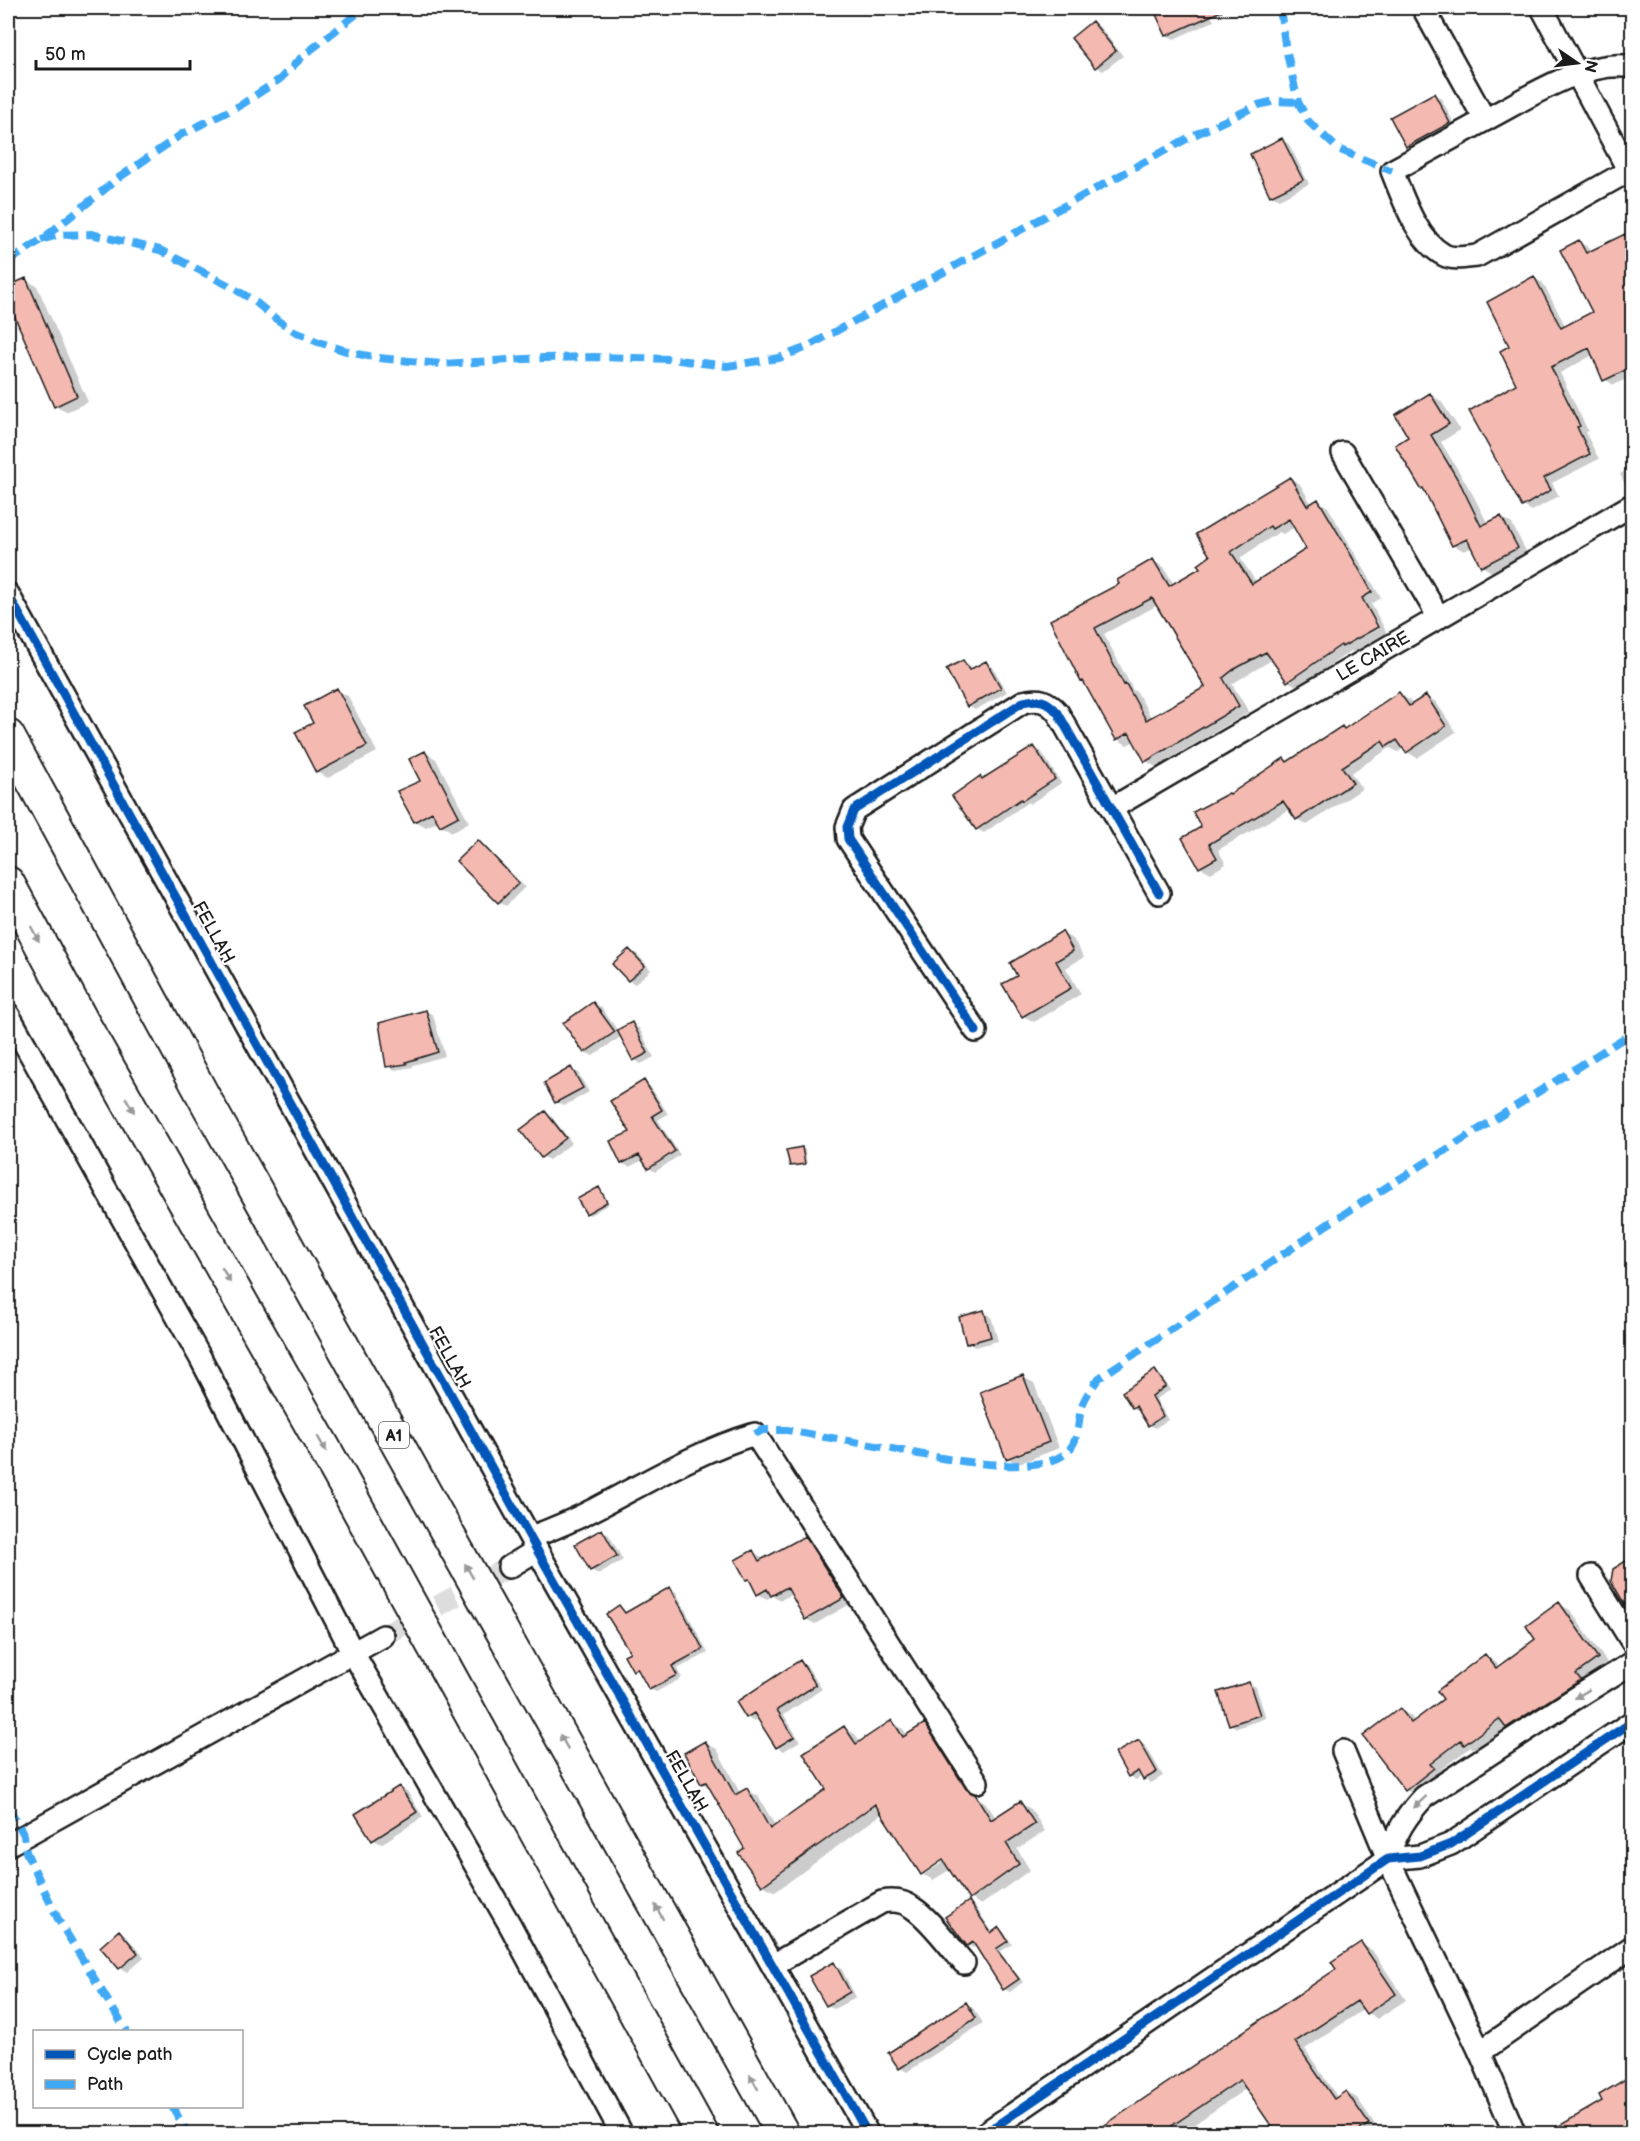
<svg xmlns="http://www.w3.org/2000/svg" width="1640" height="2141" viewBox="0 0 1640 2141" font-family="'Balsamiq Sans',sans-serif">
<rect width="100%" height="100%" fill="#fff"/>
<filter id="ink" filterUnits="userSpaceOnUse"><feTurbulence type="fractalNoise" baseFrequency=".0167" numOctaves="2"/><feDisplacementMap in="SourceGraphic" scale="12" xChannelSelector="R" yChannelSelector="G"/><feConvolveMatrix kernelMatrix="1 2 1 2 8 2 1 2 1" color-interpolation-filters="sRGB"/></filter>
<g filter="url(#ink)">
<!-- shadow -->
<path fill="#0003" fill-rule="evenodd" d="M1155,8H1207L1214,21L1174,39L1167,35Z
M1338,8H1356L1347,13Z
M1092,22L1099,26L1123,56L1103,71L1096,67L1073,38Z
M1434,94L1441,98L1456,127L1414,150L1407,146Z
M1282,140L1289,144L1309,184L1279,199L1272,195Z
M1625,236L1632,240V376L1614,385L1604,379L1593,355L1560,373L1588,431L1585,432L1599,459L1552,483L1559,496L1532,511L1523,506L1518,384L1511,347L1534,278L1543,283L1566,327L1594,313L1579,242L1588,247L1591,252Z
M26,280L37,286L88,402L66,412L55,406L16,317L8,321V288Z
M1430,394L1441,401L1460,430L1441,442L1472,493L1488,524L1501,517L1512,524L1528,555L1493,573L1482,566L1473,547L1464,551L1453,545L1410,437Z
M1632,438V449L1628,440Z
M1632,467V493L1628,491L1620,474Z
M1290,478L1300,484L1312,505L1318,501L1328,507L1381,598L1371,604L1387,633L1353,652L1351,651L1298,687L1288,681L1273,659L1232,684L1249,712L1156,767L1146,761L1135,741L1127,745L1117,739L1086,683L1082,681L1052,621L1121,585L1153,561L1164,567L1174,585L1202,568ZM1295,527L1308,549L1257,583L1240,558L1279,532L1283,534ZM1158,605L1207,688L1152,719L1137,692L1133,690L1104,634Z
M963,661L970,665L973,670L986,663L993,667L1007,692L975,710L968,706Z
M337,690L348,696L377,752L328,778L317,772L315,723Z
M1399,694L1409,700L1413,705L1426,696L1436,702L1456,732L1417,758L1407,752L1404,748L1398,752L1390,748L1351,773L1362,789L1307,825L1297,819L1290,809L1218,850L1226,864L1211,873L1200,867L1203,827L1231,795L1284,760L1288,763L1342,728L1346,729Z
M1034,747L1041,751L1061,783L1030,804L1028,802L984,833L977,829L983,780Z
M425,752L436,759L469,822L452,832L441,825L439,821L426,827L415,821L422,781Z
M478,842L485,846L525,887L506,906L499,902Z
M1062,933L1073,939L1084,957L1066,968L1081,994L1034,1022L1023,1016L1019,976Z
M630,950L637,954L651,970L635,984L628,980Z
M594,1003L601,1007L618,1031L631,1024L639,1028L654,1057L641,1064L634,1059L622,1036L593,1056L585,1052L565,1023Z
M426,1011L433,1015L445,1056L413,1065V1067L395,1070L388,1066Z
M571,1069L578,1073L589,1092L564,1106L556,1102L546,1084Z
M644,1082L650,1086L668,1114L658,1120L680,1155L655,1172L649,1168L643,1160L629,1167L622,1163Z
M545,1113L552,1117L572,1143L549,1160L542,1156Z
M802,1148L805,1150L807,1165L794,1167L791,1166Z
M599,1189L609,1204L590,1215L587,1213Z
M984,1312L991,1316L998,1341L975,1347L967,1343Z
M1155,1372L1161,1376L1171,1390L1156,1399L1168,1420L1155,1428L1149,1425L1139,1411L1133,1407Z
M1023,1377L1034,1383L1059,1448L1018,1464L1007,1458Z
M602,1531L609,1535L623,1560L598,1574L591,1570Z
M805,1538L814,1543L852,1603L815,1624L806,1619L792,1594L781,1600L773,1596L767,1599L758,1594L753,1582L747,1579L753,1551L764,1560Z
M1632,1559V1614L1612,1581L1614,1570Z
M670,1588L676,1592L708,1653L677,1669L682,1678L656,1692L650,1689L640,1673L634,1669L632,1652L619,1606L627,1613Z
M1559,1604L1570,1610L1608,1664L1518,1733L1507,1727L1476,1750L1471,1747L1440,1770L1444,1775L1417,1796L1406,1790L1400,1710L1411,1716L1415,1722L1445,1699L1485,1656L1496,1662L1500,1667L1537,1639Z
M800,1662L807,1666L822,1689L784,1715L800,1741L784,1751L777,1747L759,1718L754,1721L747,1717Z
M1249,1683L1256,1687L1266,1718L1237,1728L1230,1724Z
M892,1722L903,1729L908,1736L925,1725L936,1732L978,1797L986,1803L996,1818L1020,1803L1031,1809L1045,1831L1017,1849L1030,1870L981,1905L970,1898L951,1869L933,1880L922,1874L883,1813L775,1892L763,1885L740,1853L746,1848L712,1789L702,1783L705,1743L717,1749L740,1793L747,1790L758,1796L776,1827L828,1789L844,1728L855,1734L861,1743ZM949,1854L951,1857L925,1874V1870Z
M1139,1742L1146,1746L1163,1776L1151,1783L1142,1776L1136,1780L1129,1776Z
M399,1787L407,1791L423,1817L381,1844L374,1840L357,1815Z
M1632,1787V1804L1625,1792Z
M970,1903L975,1906L993,1933L999,1929L1004,1932L1012,1944L1000,1952L1023,1982L1010,1992L1004,1989L977,1946L973,1948L968,1945Z
M119,1932L126,1936L144,1957L127,1972L120,1968Z
M1361,1944L1372,1950L1406,2000L1377,2019L1364,2009L1305,2049L1338,2098L1347,2092L1357,2098L1379,2130L1374,2134H1257L1271,2124L1247,2088L1180,2134H1095L1338,1970Z
M834,1964L841,1968L856,1997L834,2009L827,2005Z
M966,2004L973,2008L983,2023L907,2072L900,2068Z
M1632,2077V2134H1562L1559,2128L1604,2102L1601,2095Z"/>
<!-- building -->
<path fill="#f4b9b0" stroke="#1c1c1c" stroke-width="1.5" fill-rule="evenodd" d="M1153,8H1228L1166,36Z
M1092,21L1116,51L1095,68L1071,38Z
M1434,93L1450,123L1406,147L1390,117Z
M1282,138L1303,180L1270,196L1250,154Z
M1625,234L1632,250V256L1625,259L1632,274V367L1603,381L1589,348L1551,367L1580,426L1577,427L1590,454L1544,478L1551,490L1522,507L1469,411L1516,384L1500,351L1509,346L1487,302L1534,276L1561,328L1592,312L1560,250L1579,240L1586,253Z
M26,278L77,396L54,407L8,301V286Z
M1430,393L1449,424L1431,435L1461,485L1481,526L1501,516L1518,548L1481,567L1467,539L1452,546L1423,488L1421,489L1395,445L1408,437L1395,415Z
M1290,477L1307,506L1318,499L1351,555L1372,592L1362,598L1378,627L1342,647L1341,645L1287,682L1266,652L1233,670L1223,678L1239,706L1145,762L1129,733L1116,740L1083,681L1081,682L1050,620L1119,584L1117,580L1153,559L1169,586L1200,568L1198,565L1210,556L1196,534ZM1289,519L1306,549L1252,584L1231,552L1270,526L1272,529ZM1152,598L1205,687L1146,720L1126,684L1124,685L1095,628Z
M963,660L969,670L986,661L1001,688L967,707L946,669Z
M337,688L367,746L316,773L295,732L313,723L304,706Z
M1399,692L1409,706L1426,695L1446,726L1406,753L1397,740L1386,747L1382,741L1342,767L1353,783L1296,820L1283,801L1209,844L1217,858L1199,868L1182,838L1201,827L1193,812L1229,793L1230,794L1284,758L1287,762L1342,726L1344,729Z
M1034,746L1055,779L1022,801L1021,799L976,830L952,796L980,776L982,779Z
M425,751L459,816L440,826L432,812L414,822L397,791L420,781L409,759Z
M478,840L519,883L498,903L456,861Z
M1062,931L1073,951L1056,961L1071,988L1022,1017L1002,984L1017,976L1010,963Z
M629,949L645,966L628,981L612,964Z
M593,1002L615,1032L584,1053L563,1023Z
M426,1010L438,1052L406,1062L407,1064L386,1067L379,1023Z
M632,1022L648,1053L633,1061L617,1030Z
M571,1067L583,1088L555,1103L544,1083Z
M644,1080L662,1110L652,1116L675,1151L648,1169L639,1155L621,1164L610,1141L630,1132L610,1101Z
M545,1111L566,1138L541,1158L520,1130Z
M802,1147L805,1164L790,1166L786,1150Z
M599,1187L607,1202L586,1214L577,1199Z
M984,1310L991,1337L966,1344L959,1317Z
M1155,1370L1166,1386L1152,1396L1163,1416L1148,1426L1136,1406L1132,1408L1122,1392Z
M1023,1375L1049,1442L1006,1459L980,1392Z
M602,1529L617,1556L590,1571L575,1544Z
M805,1536L844,1598L805,1620L787,1587L771,1596L767,1589L757,1595L749,1579L746,1580L735,1560L753,1550L759,1561Z
M1632,1557V1617L1611,1581L1613,1569Z
M670,1587L703,1649L672,1666L677,1675L649,1690L637,1668L633,1671L624,1655L630,1652L606,1614L619,1605L625,1613Z
M1559,1602L1598,1658L1576,1674L1581,1680L1506,1728L1499,1719L1464,1745L1461,1740L1430,1764L1434,1768L1405,1791L1363,1736L1400,1708L1411,1723L1443,1699L1437,1691L1485,1654L1496,1668L1535,1639L1526,1626Z
M800,1660L816,1685L777,1710L794,1737L776,1748L754,1713L746,1718L736,1702Z
M1249,1682L1260,1715L1229,1725L1218,1692Z
M892,1720L903,1737L925,1723L966,1789L975,1794L991,1820L1020,1801L1035,1824L1006,1843L1019,1864L969,1900L943,1860L921,1875L875,1804L762,1886L738,1853L744,1848L706,1782L701,1784L684,1753L705,1741L735,1795L747,1788L770,1829L826,1789L803,1753L844,1726L856,1744Z
M1139,1740L1157,1772L1143,1780L1138,1771L1128,1777L1115,1753Z
M399,1786L417,1812L372,1841L355,1814Z
M969,1901L991,1933L999,1927L1008,1941L996,1949L1019,1979L1003,1990L973,1942L967,1946L945,1917Z
M119,1930L138,1953L119,1969L100,1947Z
M1361,1942L1396,1994L1366,2014L1357,2001L1295,2042L1334,2099L1346,2091L1369,2124L1355,2133H1276L1240,2080L1161,2133H1093L1336,1969L1331,1962Z
M834,1962L850,1992L826,2006L809,1976Z
M966,2002L976,2018L899,2069L888,2053Z
M1632,2075V2129L1626,2133H1547L1602,2101L1599,2095Z"/>
<g fill="none" stroke-linecap="round" stroke-linejoin="round">
<!-- minor-tunnel -->
<path stroke="#ddd" stroke-width="21" stroke-dasharray="21 10" stroke-linecap="butt" d="M383,1636L509,1567"/>
<defs>
<g id="minor">
<path d="M1423,8L1485,120C1526,99 1586,58 1632,67"/>
<path d="M1542,8L1632,177"/>
<path d="M1485,120L1392,171C1403,198 1417,241 1444,255C1453,260 1467,257 1477,256L1632,169"/>
<path d="M1343,453L1438,616"/>
<path d="M8,594L537,1550L868,2134"/>
<path id="s1" d="M1112,808L1632,505"/>
<path d="M8,1014L201,1359L353,1653L510,1925L622,2134"/>
<path d="M976,1031L848,839L847,827L854,810L1023,702C1039,698 1047,700 1058,713L1159,893"/>
<path d="M531,1537C553,1529 574,1520 595,1509C647,1482 698,1451 755,1434L977,1782"/>
<path d="M509,1567L537,1550"/>
<path d="M1591,1576L1632,1642"/>
<path d="M1343,1751L1388,1859L1480,2052L1515,2134"/>
<path d="M8,1845L383,1636"/>
<path d="M1388,1859C1395,1834 1406,1816 1424,1797L1571,1701L1632,1663"/>
<path d="M773,1965L882,1902C893,1900 904,1901 913,1908C930,1919 950,1947 964,1963"/>
<path d="M1480,2052L1632,1947"/>
<path d="M984,2134L1388,1859L1420,1856L1451,1844L1632,1722"/>
</g>
<path id="highway" d="M8,736L206,1101L783,2134
M8,883L83,1023L336,1469L702,2134"/>
</defs>
<!-- minor casing -->
<use href="#minor" stroke="#1c1c1c" stroke-width="26"/>
<!-- highway casing -->
<use href="#highway" stroke="#1c1c1c" stroke-width="36"/>
<!-- minor -->
<use href="#minor" stroke="#fff" stroke-width="21"/>
<!-- highway -->
<use href="#highway" stroke="#fff" stroke-width="32"/>
<!-- quiet -->
<path stroke="#3fa9f5" stroke-width="8" stroke-dasharray="15 8" stroke-linecap="butt" d="M1280,8L1285,44L1298,102L1309,122L1338,149L1392,171
M41,240L58,235L91,234L160,250L228,285L253,300L276,319L296,332L318,342L353,353L379,358L441,364L544,358L595,357L670,359L727,366L779,358L805,348L1190,137L1258,105L1275,101L1298,102
M8,262L41,240L120,177L182,134L241,105L280,79L303,56L364,8
M755,1434L763,1430H787C818,1436 850,1441 882,1447C920,1454 1037,1481 1067,1452C1082,1438 1076,1418 1084,1401C1088,1392 1094,1385 1099,1378L1328,1224L1632,1033
M8,1806L24,1835L26,1852L59,1921L127,2032
M172,2106L188,2134"/>
<defs>
<path id="cycleway" d="M8,594L537,1550L868,2134
M976,1031L848,839L847,827L854,810L1023,702C1039,698 1047,700 1058,713L1159,893
M984,2134L1388,1859L1420,1856L1451,1844L1632,1722"/>
</defs>
<!-- cycleway casing -->
<use href="#cycleway" stroke="#fff" stroke-width="13"/>
<!-- cycleway -->
<use href="#cycleway" stroke="#0057b8" stroke-width="9"/>
</g>
<!-- one-way arrows -->
<defs><path id="oneway-solid" d="M-6-.8H1V-3.2L6.5 0L1 3.2V.8H-6Z" transform="scale(1.5)"/></defs>
<g fill="#999">
<use href="#oneway-solid" transform="translate(35 934) rotate(62)"/>
<use href="#oneway-solid" transform="translate(130 1105) rotate(60)"/>
<use href="#oneway-solid" transform="translate(226 1275) rotate(60)"/>
<use href="#oneway-solid" transform="translate(322 1444) rotate(60)"/>
<use href="#oneway-solid" transform="translate(469 1571) rotate(-119)"/>
<use href="#oneway-solid" transform="translate(1582 1694) rotate(149)"/>
<use href="#oneway-solid" transform="translate(564 1742) rotate(-119)"/>
<use href="#oneway-solid" transform="translate(1420 1802) rotate(137)"/>
<use href="#oneway-solid" transform="translate(659 1912) rotate(-119)"/>
<use href="#oneway-solid" transform="translate(754 2082) rotate(-119)"/>
</g>
</g>
<g text-anchor="middle" stroke-width="4.5" stroke-linejoin="round" paint-order="stroke">
<!-- shield labels -->
<rect fill="#fff" stroke="#606060" stroke-width="1.5" x="379" y="1422" width="30" height="26" rx="4.5"/>
<g font-size="16" font-weight="bold" fill="#1c1c1c">
<text x="394" y="1441">A1</text>
</g>
<!-- street labels -->
<g font-size="18" fill="#1c1c1c" stroke="#fff">
<text dy="6" stroke="none"><textPath href="#s1" startOffset="302">LE CAIRE</textPath></text>
<text transform="translate(214 932) rotate(61)" y="6">FELLAH</text>
<text transform="translate(450 1357) rotate(61)" y="6">FELLAH</text>
<text transform="translate(687 1781) rotate(60)" y="6">FELLAH</text>
</g>
</g>
<!-- margin -->
<rect width="1640" height="2141" fill="none" stroke="#fff" stroke-width="30"/>
<rect x="15" y="15" width="1610" height="2111" fill="none" stroke="#1c1c1c" stroke-width="2" filter="url(#ink)"/>
<!-- legend -->
<rect x="33" y="2030" width="210" height="78" fill="#ffffff" stroke="#a4a4a4" stroke-width="1.5"/>
<rect x="45" y="2050" width="30" height="9" fill="#0057b8" stroke="#a4a4a4" stroke-width="1.5"/>
<text x="87" y="2060" font-size="18" fill="#1c1c1c">Cycle path</text>
<rect x="45" y="2080" width="30" height="9" fill="#3fa9f5" stroke="#a4a4a4" stroke-width="1.5"/>
<text x="87" y="2090" font-size="18" fill="#1c1c1c">Path</text>
<!-- north arrow -->
<g transform="translate(1577 63) rotate(104)" stroke="#ffffff" stroke-width="4.5" paint-order="stroke">
<path d="M0-4.5L10 22L0 15L-10 22Z" fill="#1c1c1c"/>
<text y="-9" font-size="16" font-weight="bold" text-anchor="middle" fill="#1c1c1c">N</text>
</g>
<!-- scale -->
<path d="M36 60v9h154v-9" fill="none" stroke="#1c1c1c" stroke-width="3"/>
<text x="45" y="60" font-size="18" fill="#1c1c1c" stroke="#ffffff" stroke-width="4.5" paint-order="stroke">50 m</text>
</svg>
